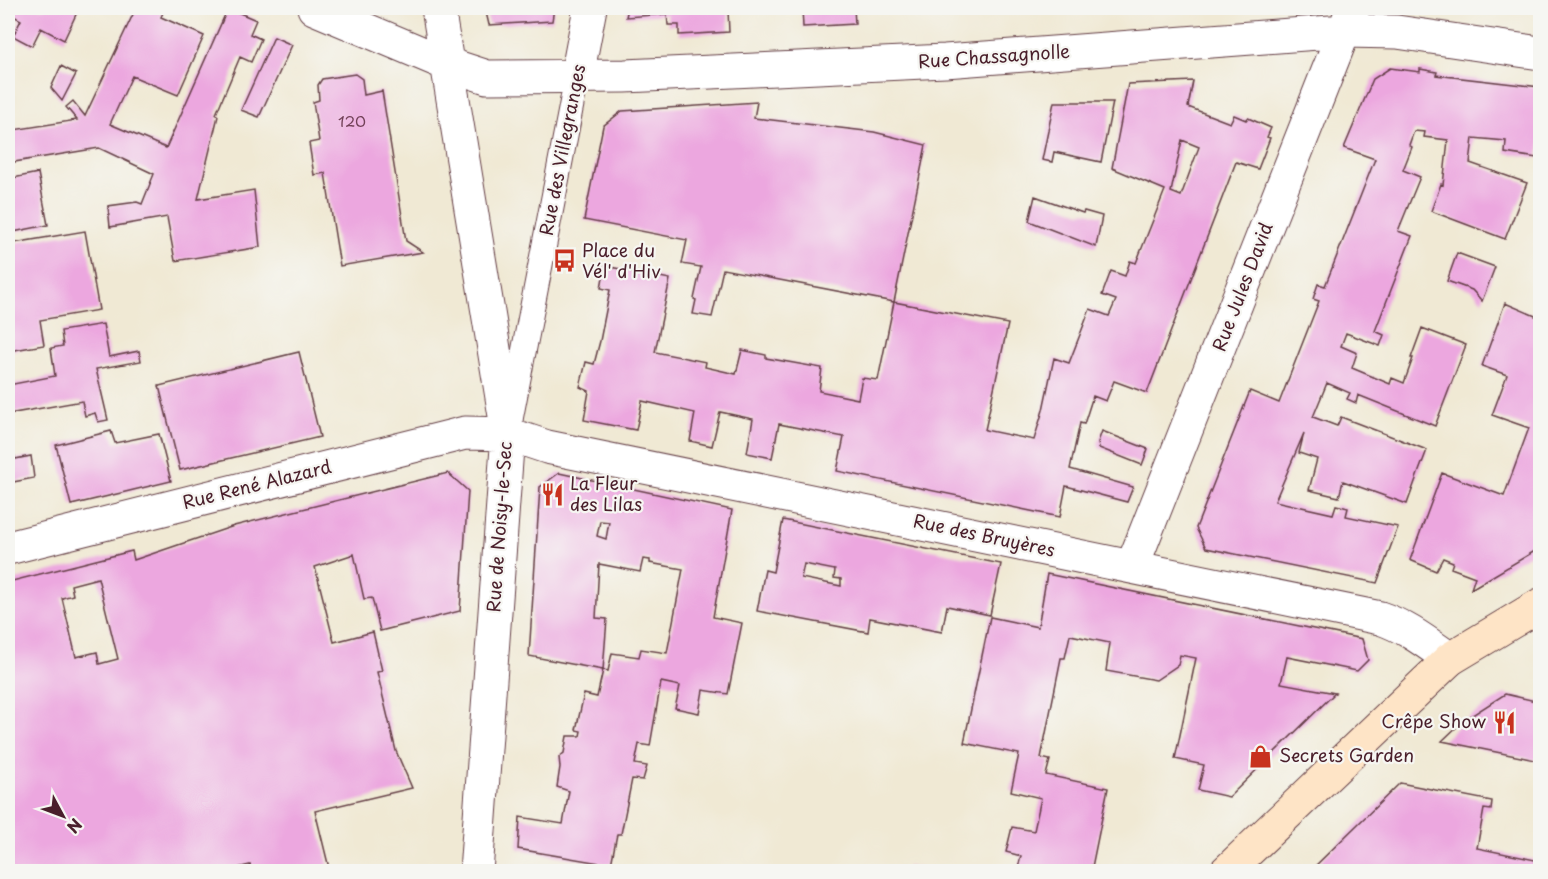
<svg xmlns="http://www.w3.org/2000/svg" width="1548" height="879" viewBox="0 0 1548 879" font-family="'Playpen Sans',sans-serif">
<rect width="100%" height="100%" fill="#f6f6f2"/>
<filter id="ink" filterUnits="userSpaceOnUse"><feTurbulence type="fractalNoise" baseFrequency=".0167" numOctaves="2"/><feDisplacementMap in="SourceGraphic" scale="12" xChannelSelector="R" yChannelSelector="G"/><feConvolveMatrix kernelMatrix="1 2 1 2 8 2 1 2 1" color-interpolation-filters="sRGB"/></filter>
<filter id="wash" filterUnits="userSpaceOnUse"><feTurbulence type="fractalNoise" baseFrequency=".008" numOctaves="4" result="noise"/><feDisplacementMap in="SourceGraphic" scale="24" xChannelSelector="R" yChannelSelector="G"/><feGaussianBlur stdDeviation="1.35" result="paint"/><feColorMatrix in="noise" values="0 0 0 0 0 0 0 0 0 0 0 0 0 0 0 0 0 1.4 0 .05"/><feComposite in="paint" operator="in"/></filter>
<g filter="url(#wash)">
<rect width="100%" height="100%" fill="#f0e9d4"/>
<g id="blocks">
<!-- building -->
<path fill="#eca7df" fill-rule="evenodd" d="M8,8H79L64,40L41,28L32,46L13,36L21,20L8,13Z
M136,8H165L161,17L204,36L178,95L132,76L110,124L166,148L228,8L256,20L250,34L261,39L251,62L240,57L216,114L218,116L198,199L254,190L260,247L175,261L167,217L110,227L108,206L137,202L142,204L154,174L99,148L8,163V136L14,135L13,130L77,120L66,107L73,101L85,116Z
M485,8H554L552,21L489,25Z
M628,8H742V9L728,10L729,32L679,35V25H668L667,14L626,17Z
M802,8H854L855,24L803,27Z
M274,37L292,45L259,117L241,110Z
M61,66L76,74L62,101L51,88Z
M1390,68L1420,72V69L1437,72L1436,75L1540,87V148L1537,158L1505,153L1506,141L1473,138L1470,163L1527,183L1505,239L1431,211L1441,184L1443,185L1448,140L1424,137L1425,132L1414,131L1409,145L1412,147L1403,170L1420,177L1398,231L1412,236L1375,331L1384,335L1380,346L1346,333L1341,346L1357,353L1352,368L1390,384L1392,378L1404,383L1413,358H1411L1422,328L1466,345L1435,426L1358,395L1356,403L1347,399L1350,393L1327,383L1313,417L1337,426L1341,417L1427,450L1416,479L1407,504L1343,481L1339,497L1309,490L1317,459L1299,453L1304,433L1275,501L1333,514L1336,505L1348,508L1346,516L1398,527L1377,583L1206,548L1196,528L1250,391L1279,403L1319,301L1313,299L1318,284L1325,286L1375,159L1344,148L1373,79Z
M355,74L362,79L364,95L382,91L406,241L423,252L340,266L325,173L314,175L309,143L319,141L313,102L319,100L318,85L322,79Z
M1193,81L1188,107L1230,123L1234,115L1246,120L1248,118L1271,128L1267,137L1270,138L1258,169L1236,162L1147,393L1114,381L1106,401L1093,396L1084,424L1080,423L1070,469L1133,487L1127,502L1066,486L1060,517L837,471L844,437L779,424L772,458L747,453L753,419L720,412L712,446L690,441L695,413L642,401L636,430L584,420L589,391L580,387L586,362L594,364L600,341L610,290L601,288L605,266L670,279L655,352L706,362L705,367L736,374L742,350L766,355V358L822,368L819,391L858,399L862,378L878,380L894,302L1008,324L985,430L1034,440L1043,410L1054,358L1069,363L1090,309L1109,316L1116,300L1102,295L1111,271L1125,276L1130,261L1136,263L1165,190L1112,168L1128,84ZM1182,140L1199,147L1181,196L1171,192Z
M757,102L754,118L874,132L926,145L894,302L723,269L712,317L693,314L696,300L694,299L701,267L682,264L687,240L584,220L603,126L622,111Z
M1054,102H1113L1101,162L1054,152L1052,162L1042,160Z
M38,173L48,225L8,233V179Z
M1035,196L1083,213L1084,211L1102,216L1096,247L1029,221Z
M85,231L99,310L40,320L44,345L8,351V291H11L8,274V244Z
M1457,253L1495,267L1482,301L1472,290L1447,281Z
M1505,303L1540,318V548L1471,589L1475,577L1451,568L1453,562L1443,558L1436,571L1410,560L1442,473L1504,496L1529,428L1492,415L1507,375L1482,366Z
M103,324L109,357L139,351L141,361L96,369L108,420L98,422L95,413L85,416L82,401L8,414V385L55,376L51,348L63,346L61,331Z
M299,352L320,437L180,470L159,386Z
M111,431L115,443L159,434L171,481L71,505L56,445Z
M1102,431L1148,449L1142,465L1099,448L1098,442Z
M12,441L15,459L31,456L34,478L8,483V442Z
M448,473L468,491L460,611L380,631L372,598L364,599L354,554L315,567L334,642L373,632L382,671L377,672L396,751L412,788L315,811L330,872H252L250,865L222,872H8V582L132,551L134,560L234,526ZM98,578L118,659L99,664L97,652L76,657L62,598L73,595L71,585Z
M559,473L732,510L713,617L742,623L728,694L703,690L699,713L675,708L680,686L661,682L650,746L639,744L635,764L647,766L643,780L632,779L621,834H617L611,865L518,849L520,817L563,824L569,791L557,787L560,767L559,757L564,753L567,736H580L581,731L576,730L584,694L597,697L603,670L608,671L612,653L639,657L641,649L667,653L683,569L650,563V560L643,559L640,572L599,564L596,618L607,619L603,670L529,656L540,487ZM600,521L609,522L606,539L597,536Z
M783,520L1001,564L990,615L947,606L942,632L870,618L868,632L757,611L765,570L773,572ZM804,564L835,570L834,578L841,579V586L801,578Z
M1047,574L1362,639L1368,660L1357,671L1287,657L1281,683L1335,693L1229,797L1198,790L1204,765L1175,759L1196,658L1180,655L1178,665L1156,680L1106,671L1110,643L1070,635L1065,658H1061L1041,758L1050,760L1046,775L1108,788L1091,872H1017L1021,856L1006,852L1012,827L1034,831L1041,798L1011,791L1019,754L964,743L990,617L1038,627Z
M1505,694L1540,702V761L1442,741L1463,721Z
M1400,783L1492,801L1491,810L1484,809L1477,848L1540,861V872H1309Z
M907,866L931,870V872H905Z"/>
</g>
</g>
<g filter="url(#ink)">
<use href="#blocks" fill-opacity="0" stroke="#633d44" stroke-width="1.5"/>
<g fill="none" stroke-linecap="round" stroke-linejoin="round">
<defs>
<path id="service" d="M511,417L577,76"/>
<path id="minor" d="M314,8L447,64L487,77L625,76L945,61L1344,31L1397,32L1540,53
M438,8L508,434L476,872
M577,76L590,8
M8,548L465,433L508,434L547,447L1380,618C1407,627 1427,643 1450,659
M1132,567L1353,8"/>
<path id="secondary" d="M1226,872L1450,659L1540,605"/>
</defs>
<!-- service casing -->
<use href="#service" stroke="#633d44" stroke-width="26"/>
<!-- minor casing -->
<use href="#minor" stroke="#633d44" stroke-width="35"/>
<!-- secondary casing -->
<use href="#secondary" stroke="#633d44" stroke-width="35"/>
<!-- service -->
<use href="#service" stroke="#fff" stroke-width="24"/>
<!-- minor -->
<use href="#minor" stroke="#fff" stroke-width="33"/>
<!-- secondary -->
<use href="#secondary" stroke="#fee4c6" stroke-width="33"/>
</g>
</g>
<!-- icons -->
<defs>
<symbol id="bus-bare" viewBox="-9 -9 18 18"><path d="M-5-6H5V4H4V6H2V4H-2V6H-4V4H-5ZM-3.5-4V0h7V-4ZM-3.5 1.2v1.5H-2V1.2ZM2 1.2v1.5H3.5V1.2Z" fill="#c8321e" stroke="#f6f6f2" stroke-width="2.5" paint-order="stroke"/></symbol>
<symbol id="restaurant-bare" viewBox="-9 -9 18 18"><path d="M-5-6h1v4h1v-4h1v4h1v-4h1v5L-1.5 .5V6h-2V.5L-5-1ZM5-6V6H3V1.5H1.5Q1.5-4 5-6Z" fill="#c8321e" stroke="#f6f6f2" stroke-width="2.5" paint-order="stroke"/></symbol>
<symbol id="shop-bare" viewBox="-9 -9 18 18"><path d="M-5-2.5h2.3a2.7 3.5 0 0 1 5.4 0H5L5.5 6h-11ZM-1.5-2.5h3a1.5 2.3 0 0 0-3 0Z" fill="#c8321e" stroke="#f6f6f2" stroke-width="2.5" paint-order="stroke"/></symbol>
</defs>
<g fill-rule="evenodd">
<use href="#bus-bare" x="548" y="244" width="33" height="33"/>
<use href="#restaurant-bare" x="536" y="478" width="33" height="33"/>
<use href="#restaurant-bare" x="1488" y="706" width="33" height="33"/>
<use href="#shop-bare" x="1244" y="740" width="33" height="33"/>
</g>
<g text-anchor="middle" stroke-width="4.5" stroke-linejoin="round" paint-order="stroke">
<!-- number labels -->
<g font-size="15" fill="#724158">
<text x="352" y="127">120</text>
</g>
<!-- street labels -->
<g font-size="18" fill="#4a1f2b" stroke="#f6f6f2">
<text transform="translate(994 57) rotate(-4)" y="6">Rue Chassagnolle</text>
<text transform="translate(563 150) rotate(-79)" y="6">Rue des Villegranges</text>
<text transform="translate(1243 287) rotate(-69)" y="6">Rue Jules David</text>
<text transform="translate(257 485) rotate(-14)" y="6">Rue René Alazard</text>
<text transform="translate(500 527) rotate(-86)" y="6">Rue de Noisy-le-Sec</text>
<text transform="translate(984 536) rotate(12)" y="6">Rue des Bruyères</text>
</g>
<!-- poi labels -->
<g font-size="18" fill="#4a1f2b" stroke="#f6f6f2" text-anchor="start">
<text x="582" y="257">Place du<tspan x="582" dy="21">Vél' d'Hiv</tspan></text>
<text x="570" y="490">La Fleur<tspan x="570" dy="21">des Lilas</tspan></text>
<text x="1486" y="728" text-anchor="end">Crêpe Show</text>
<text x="1279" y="762">Secrets Garden</text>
</g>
</g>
<!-- margin -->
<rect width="1548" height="879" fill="none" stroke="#f6f6f2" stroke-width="30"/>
<!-- north arrow -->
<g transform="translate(63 816) rotate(131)" stroke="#f6f6f2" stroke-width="4.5" paint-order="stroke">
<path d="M0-4.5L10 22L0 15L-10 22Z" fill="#4a1f2b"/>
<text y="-9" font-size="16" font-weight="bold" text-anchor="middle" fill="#4a1f2b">N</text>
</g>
</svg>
